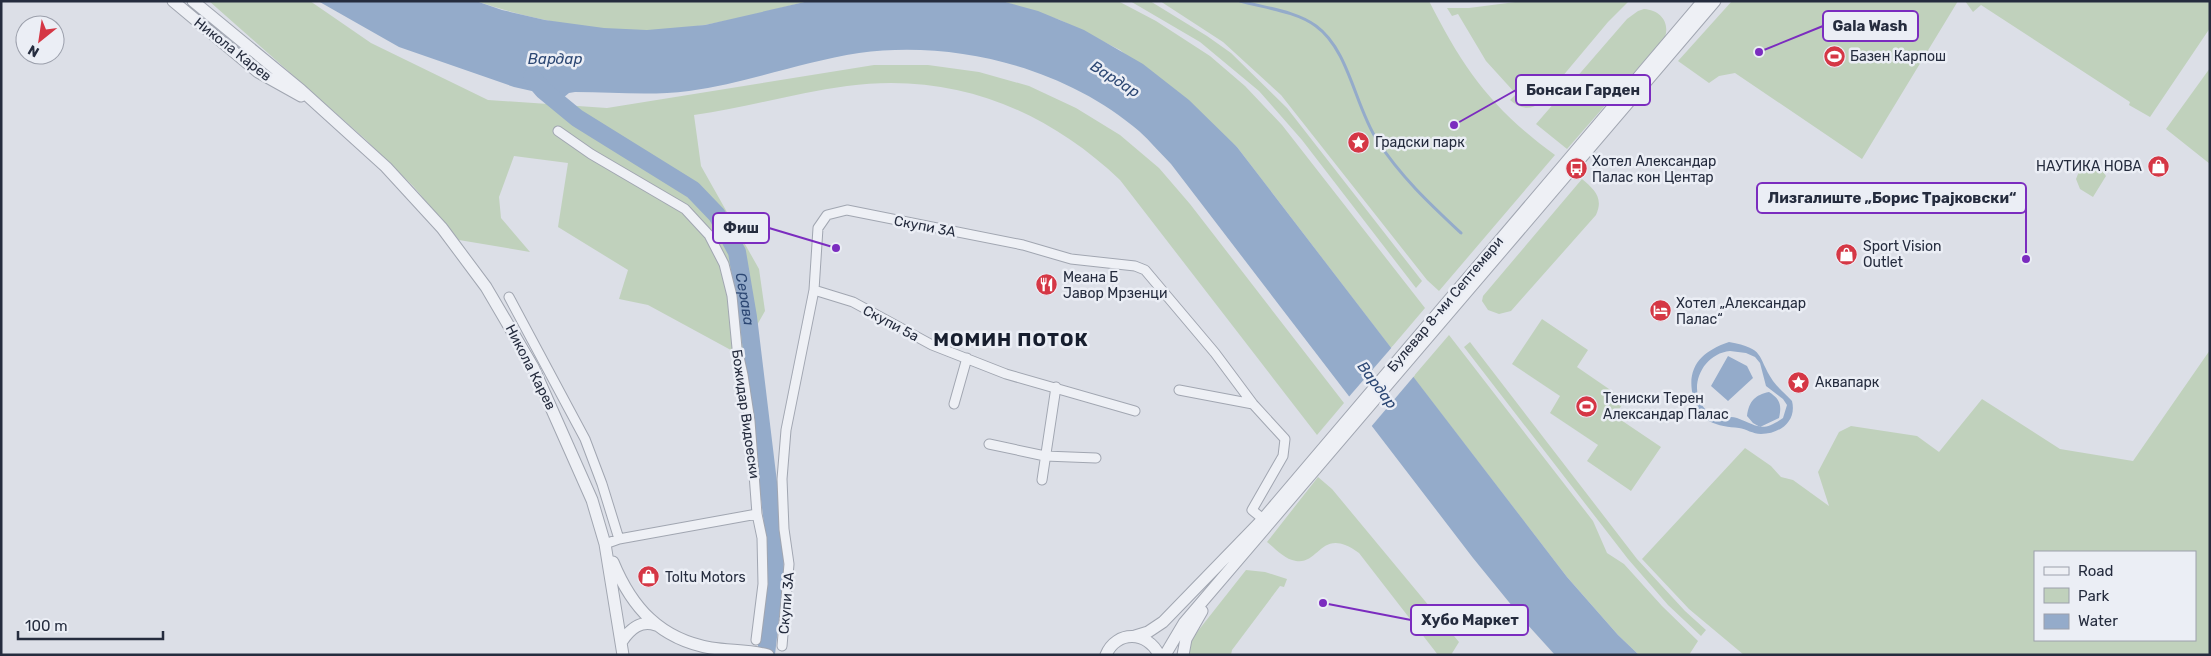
<svg xmlns="http://www.w3.org/2000/svg" width="2211" height="656" viewBox="0 0 2211 656" font-family="Rubik,sans-serif">
<rect width="100%" height="100%" fill="#dcdfe7"/>
<!-- green -->
<path fill="#c0d1bc" fill-rule="evenodd" d="M209,1H310L371,43L488,100L607,108L874,65H928L979,72L1029,86L1076,108L1120,135L1159,168L1190,204L1344,403L1317,435L1120,180C1044,108 952,72 847,86C795,93 745,108 694,115L701,166L759,269L765,311L740,355L648,305L619,299L628,270L558,227L568,163L514,156L499,197L501,218L530,252L459,240L413,186L365,139Z
M476,1H809C775,9 740,19 705,25C629,38 548,26 476,1Z
M1002,1H1118L1156,21L1210,56L1245,86L1282,125L1425,308L1391,348L1237,147L1120,50L1060,20Z
M1130,1H1150L1207,36L1231,53L1287,108L1422,281L1416,288L1302,140L1259,91L1200,42Z
M1160,1H1429C1464,70 1492,109 1555,155L1439,291L1427,280L1281,95L1223,42Z
M1523,1H1629L1608,22L1541,102C1530,111 1521,109 1510,100L1516,94L1486,61L1458,14L1452,16L1447,8H1469Z
M1732,1H1958L1862,159L1735,73L1719,76L1709,83L1678,61Z
M1965,1H2210V28L2150,117L2129,105L2130,102L1981,5L1973,12Z
M1644,9C1660,10 1670,22 1665,37L1567,149L1536,124L1627,19L1638,11Z
M2210,68V164L2166,129Z
M2089,163L2099,166L2106,176L2093,197L2080,189L2076,179L2080,169Z
M1582,179C1594,189 1604,198 1596,215L1511,311L1499,314L1488,310L1482,301L1483,296Z
M1542,319L1588,350L1577,367L1625,400L1615,416L1661,447L1631,491L1587,461L1598,445L1550,413L1560,396L1512,364Z
M1449,335L1593,521L1607,553L1624,564L1662,606L1698,641L1689,655H1639L1618,635L1567,577L1413,377Z
M1470,342L1637,559L1685,611L1706,630L1701,636L1668,605L1628,559L1464,347Z
M2210,350V655H1744L1689,609L1642,559L1745,448L1771,466L1781,477L1793,480L1829,506L1818,472L1839,432L1851,426L1917,436L1939,452L1982,399L2060,449L2133,461ZM2035,552H2195V640H2035Z
M1318,477L1332,489L1459,642L1451,655H1438L1359,553C1321,525 1320,565 1296,561C1284,559 1276,549 1267,542Z
M1246,570L1265,572L1287,579L1284,587L1280,586L1232,650L1231,655H1188L1190,641Z"/>
<!-- water -->
<path fill="#94abca" fill-rule="evenodd" d="M318,1H476L502,10L545,20L604,28L647,30L705,25L809,1H1002L1038,11L1084,30L1143,64L1189,100L1237,147L1567,577L1618,635L1639,655H1555L1526,623L1473,558L1171,164C1160,153 1150,141 1139,131C1064,67 955,40 859,53C801,62 746,83 689,91C651,96 613,92 575,92L569,93L563,98L514,87L399,47Z
M1729,342C1766,349 1756,355 1773,381C1778,388 1786,394 1792,401C1797,421 1780,434 1761,434C1753,434 1746,429 1739,428C1729,427 1718,426 1709,421C1700,415 1696,406 1693,396C1686,367 1702,351 1729,342ZM1730,351L1746,353L1755,357L1760,363L1766,386L1783,399L1787,405L1783,418C1762,433 1758,426 1737,418C1729,415 1722,420 1714,416C1683,399 1698,354 1730,351Z
M1728,356L1747,366L1753,378L1728,401L1711,386Z
M1769,392C1780,399 1782,405 1779,418L1760,427L1753,423L1747,416C1749,401 1755,395 1769,392Z"/>
<!-- pier -->
<path fill="#dcdfe7" d="M1393,346L1415,375L1370,428L1347,399Z"/>
<g fill="none" stroke-linecap="round" stroke-linejoin="round">
<!-- stream -->
<path stroke="#94abca" stroke-width="3" d="M1240,1C1265,8 1296,11 1316,26C1349,50 1355,106 1377,140C1400,176 1430,204 1461,233"/>
<!-- river -->
<path stroke="#94abca" stroke-width="18" id="s1" d="M532,77L543,90L577,118L693,190L717,215L737,252L748,317L774,532L775,576L766,654"/>
<defs>
<path id="minor" d="M558,131L591,154L685,209L709,235L724,264L732,296L737,348L743,375L750,421L757,514L762,538L763,584L756,640
M814,290L853,302L932,345L1006,374L1135,411
M509,297L585,439L602,484L619,539
M1179,390L1253,404
M954,404L967,358
M989,444L1045,456L1096,458
M1042,480L1056,387
M605,544L619,539L757,514
M782,646L789,564L784,529L782,479L786,430L814,290L818,228L827,215L847,210L1023,245L1071,259L1135,266L1145,270L1215,353L1253,404L1285,439L1283,456L1252,510L1263,519"/>
<path id="tertiary" d="M173,1L258,72L301,96
M193,1L301,90L386,167L442,228L486,287L533,367L592,500L605,544L623,655
M613,562C632,608 660,639 711,648C730,651 750,650 768,655
M1135,636L1148,632L1163,622L1263,519L1703,1
M622,641C631,628 641,620 656,625
M1106,655C1116,630 1148,631 1159,655
M1165,655L1184,623L1715,1
M1183,655L1186,639L1202,611"/>
</defs>
<!-- minor casing -->
<use href="#minor" stroke="#a1a6b1" stroke-width="11"/>
<!-- tertiary casing -->
<use href="#tertiary" stroke="#a1a6b1" stroke-width="13"/>
<!-- minor -->
<use href="#minor" stroke="#eef0f5" stroke-width="9"/>
<!-- tertiary -->
<use href="#tertiary" stroke="#eef0f5" stroke-width="11"/>
</g>
<!-- icons -->
<defs>
<symbol id="stadium-disc" viewBox="-11 -11 22 22"><circle r="9.5" fill="#d53745" stroke="#ebeef5"/><path d="M0-5a6.5 5 0 1 0 0 10a6.5 5 0 1 0 0-10ZM-3.5-1.8h7v3.6h-7Z" fill="#fff"/></symbol>
<symbol id="sight-disc" viewBox="-11 -11 22 22"><circle r="9.5" fill="#d53745" stroke="#ebeef5"/><path d="M0-6L1.8-2.2L6-1.7L2.9 1.2L3.7 5.4L0 3.3L-3.7 5.4L-2.9 1.2L-6-1.7L-1.8-2.2Z" fill="#fff"/></symbol>
<symbol id="shop-disc" viewBox="-11 -11 22 22"><circle r="9.5" fill="#d53745" stroke="#ebeef5"/><path d="M-5-2.5h2.3a2.7 3.5 0 0 1 5.4 0H5L5.5 6h-11ZM-1.5-2.5h3a1.5 2.3 0 0 0-3 0Z" fill="#fff"/></symbol>
<symbol id="bus-disc" viewBox="-11 -11 22 22"><circle r="9.5" fill="#d53745" stroke="#ebeef5"/><path d="M-5-6H5V4H4V6H2V4H-2V6H-4V4H-5ZM-3.5-4V0h7V-4ZM-3.5 1.2v1.5H-2V1.2ZM2 1.2v1.5H3.5V1.2Z" fill="#fff"/></symbol>
<symbol id="restaurant-disc" viewBox="-11 -11 22 22"><circle r="9.5" fill="#d53745" stroke="#ebeef5"/><path d="M-5-6h1v4h1v-4h1v4h1v-4h1v5L-1.5 .5V6h-2V.5L-5-1ZM5-6V6H3V1.5H1.5Q1.5-4 5-6Z" fill="#fff"/></symbol>
<symbol id="hotel-disc" viewBox="-11 -11 22 22"><circle r="9.5" fill="#d53745" stroke="#ebeef5"/><path d="M-6-4.5h1.5V1H6V5H4.5V3h-9V5H-6ZM-4 0a1.8 1.8 0 1 1 3.6 0ZM.5 0V-2.5h3Q6-2.5 6 0Z" fill="#fff"/></symbol>
</defs>
<g fill-rule="evenodd">
<use href="#stadium-disc" x="1822" y="44" width="25" height="25"/>
<use href="#sight-disc" x="1346" y="130" width="25" height="25"/>
<use href="#shop-disc" x="2146" y="154" width="25" height="25"/>
<use href="#bus-disc" x="1564" y="156" width="25" height="25"/>
<use href="#shop-disc" x="1834" y="242" width="25" height="25"/>
<use href="#restaurant-disc" x="1034" y="272" width="25" height="25"/>
<use href="#hotel-disc" x="1648" y="298" width="25" height="25"/>
<use href="#sight-disc" x="1786" y="370" width="25" height="25"/>
<use href="#stadium-disc" x="1574" y="394" width="25" height="25"/>
<use href="#shop-disc" x="636" y="564" width="25" height="25"/>
</g>
<g text-anchor="middle" stroke-width="5" stroke-linejoin="round" paint-order="stroke">
<!-- street labels -->
<g font-size="14" fill="#252c3e" stroke="#ebeef5">
<text transform="translate(233 49) rotate(38)" y="5">Никола Карев</text>
<text transform="translate(925 226) rotate(11)" y="5">Скупи 3А</text>
<text transform="translate(1445 304) rotate(-50)" y="5">Булевар 8-ми Септември</text>
<text transform="translate(891 323) rotate(28)" y="5">Скупи 5а</text>
<text transform="translate(531 367) rotate(63)" y="5">Никола Карев</text>
<text transform="translate(746 414) rotate(82)" y="5">Божидар Видоески</text>
<text transform="translate(786 603) rotate(-85)" y="5">Скупи 3А</text>
</g>
<!-- poi labels -->
<g font-size="14" fill="#252c3e" stroke="#ebeef5" text-anchor="start">
<text x="1850" y="61">Базен Карпош</text>
<text x="1375" y="147">Градски парк</text>
<text x="1592" y="166">Хотел Александар<tspan x="1592" dy="16">Палас кон Центар</tspan></text>
<text x="2142" y="171" text-anchor="end">НАУТИКА НОВА</text>
<text x="1863" y="251">Sport Vision<tspan x="1863" dy="16">Outlet</tspan></text>
<text x="1063" y="282">Меана Б<tspan x="1063" dy="16">Јавор Мрзенци</tspan></text>
<text x="1676" y="308">Хотел „Александар<tspan x="1676" dy="16">Палас“</tspan></text>
<text x="1815" y="387">Аквапарк</text>
<text x="1603" y="403">Тениски Терен<tspan x="1603" dy="16">Александар Палас</tspan></text>
<text x="665" y="582">Toltu Motors</text>
</g>
<!-- water labels -->
<g font-size="15" font-style="italic" fill="#2d4874" stroke="#ebeef5">
<text x="555" y="64">Вардар</text>
<text transform="translate(1115 79) rotate(32)" y="5">Вардар</text>
<text dy="5" stroke="none"><textPath href="#s1" startOffset="322">Серава</textPath></text>
<text transform="translate(1377 385) rotate(53)" y="5">Вардар</text>
</g>
<!-- district labels -->
<g font-size="19" font-weight="bold" letter-spacing="1" fill="#171e2e" stroke="#ebeef5">
<text x="1011" y="346">МОМИН ПОТОК</text>
</g>
</g>
<!-- callouts -->
<path fill="none" stroke="#7b2cbf" stroke-width="2" d="M1759 52L1823 26M1454 125L1516 90M2026 259L2026 198M836 248L769 228M1323 603L1411 620"/>
<g fill="#7b2cbf" stroke="#ebeef5" stroke-width="2">
<circle cx="1759" cy="52" r="5"/>
<circle cx="1454" cy="125" r="5"/>
<circle cx="2026" cy="259" r="5"/>
<circle cx="836" cy="248" r="5"/>
<circle cx="1323" cy="603" r="5"/>
</g>
<g fill="#ebeef5" stroke="#7b2cbf" stroke-width="2">
<rect x="1823" y="11" width="95" height="30" rx="5"/>
<rect x="1516" y="75" width="134" height="30" rx="5"/>
<rect x="1757" y="183" width="269" height="30" rx="5"/>
<rect x="713" y="213" width="56" height="30" rx="5"/>
<rect x="1411" y="605" width="117" height="30" rx="5"/>
</g>
<g font-size="15" text-anchor="middle" font-weight="bold" fill="#252c3e">
<text x="1870" y="31">Gala Wash</text>
<text x="1583" y="95">Бонсаи Гарден</text>
<text x="1892" y="203">Лизгалиште „Борис Трајковски“</text>
<text x="741" y="233">Фиш</text>
<text x="1470" y="625">Хубо Маркет</text>
</g>
<!-- border -->
<rect width="2211" height="656" fill="none" stroke="#252c3e" stroke-width="5"/>
<!-- legend -->
<rect x="2034" y="551" width="162" height="90" fill="#ebeef5" stroke="#9ca0ac"/>
<rect x="2044" y="567" width="25" height="8" fill="#eef0f5" stroke="#9ca0ac"/>
<text x="2078" y="576" font-size="15" fill="#252c3e">Road</text>
<rect x="2044" y="588" width="25" height="15" fill="#c0d1bc" stroke="#9ca0ac"/>
<text x="2078" y="601" font-size="15" fill="#252c3e">Park</text>
<rect x="2044" y="614" width="25" height="15" fill="#94abca" stroke="#9ca0ac"/>
<text x="2078" y="626" font-size="15" fill="#252c3e">Water</text>
<!-- north arrow -->
<g transform="translate(40 40) rotate(210)"><circle r="24" fill="#ebeef5" stroke="#9ca0ac"/>
<path d="M0-4L9 19L0 12L-9 19Z" fill="#d53745"/>
<text y="-8" font-size="14" font-weight="bold" text-anchor="middle" fill="#252c3e">N</text>
</g>
<!-- scale -->
<path d="M18 631v8h145v-8" fill="none" stroke="#252c3e" stroke-width="2.5"/>
<text x="25" y="631" font-size="15" fill="#252c3e" stroke="#ebeef5" stroke-width="4" paint-order="stroke">100 m</text>
</svg>
